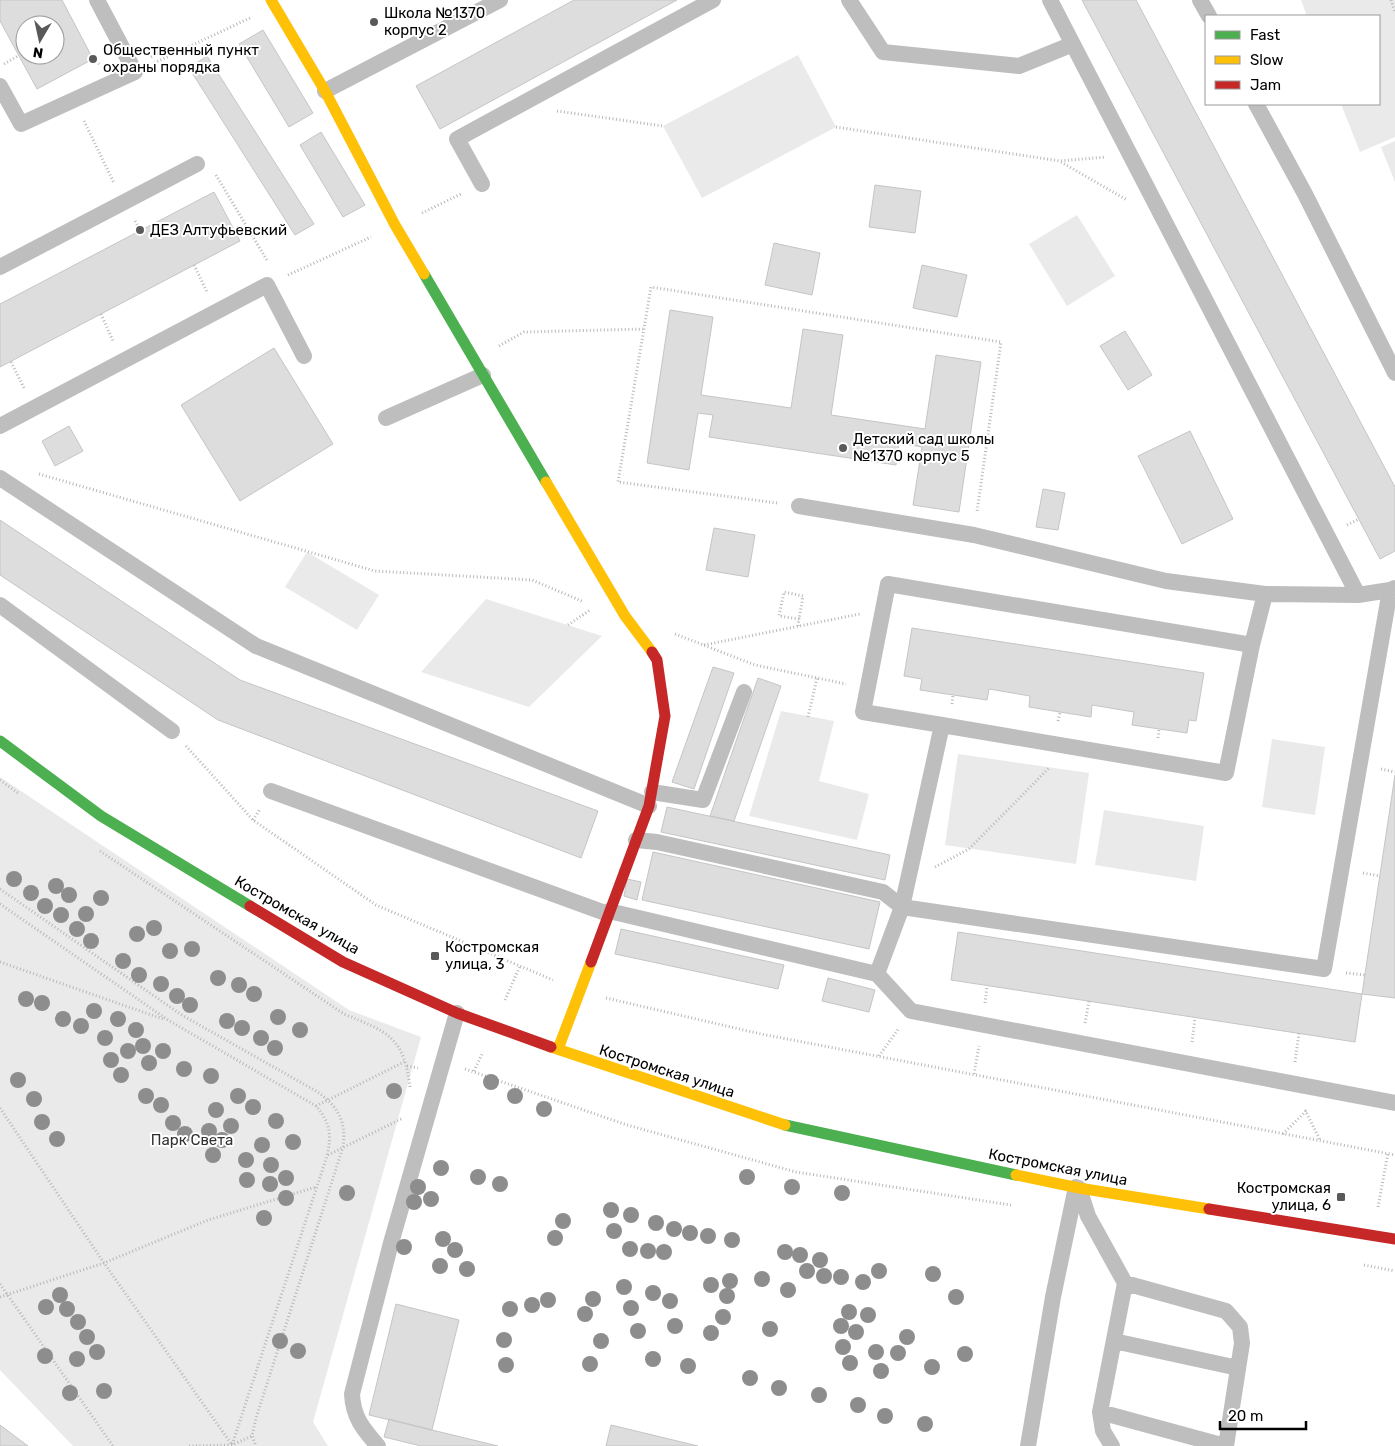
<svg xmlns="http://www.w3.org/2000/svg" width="1395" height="1446" viewBox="0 0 1395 1446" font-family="Rubik,sans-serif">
<rect width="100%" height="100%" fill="#fff"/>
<!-- green -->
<path fill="#eaeaea" d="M1301,0H1395V137L1360,152L1341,104H1379V16H1307Z
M798,55L836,127L702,198L663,126Z
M1395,141V182L1381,147Z
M1077,215L1115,276L1067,306L1029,244Z
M307,552L379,595L357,630L285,587Z
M486,599L602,636L529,707L421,672Z
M781,711L834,721L819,781L869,794L857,840L749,816Z
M1272,739L1325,747L1315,815L1262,807Z
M958,754L1089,773L1076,864L945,845Z
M0,777L349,1010L421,1037L313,1422L328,1446H73L0,1370Z
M1104,810L1204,826L1196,881L1095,865Z"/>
<!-- building -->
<path fill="#ddd" stroke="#c5c5c5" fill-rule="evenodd" d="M0,0H62L93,59L37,89L0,21ZM25,25H55V55H25Z
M574,0H677L440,129L416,86Z
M1082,0H1136L1395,487V551L1380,559Z
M263,30L313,113L289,127L239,44Z
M207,56L314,224L295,235L189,68Z
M321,132L365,205L343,217L300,145Z
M875,185L921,191L915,233L869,227Z
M214,192L240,241L0,367V304Z
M774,243L820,253L812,295L765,285Z
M922,265L967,275L957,317L913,308Z
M670,310L713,317L701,395L791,408L803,329L843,335L831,415L925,429L936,355L981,362L959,512L913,505L922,447L899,443L896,465L709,437L713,415L698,413L689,470L647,463Z
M1125,331L1152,375L1128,390L1100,346Z
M274,348L333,444L240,501L181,405Z
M69,426L83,451L55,466L42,441Z
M1190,431L1233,519L1182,544L1138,456Z
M1043,489L1065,493L1058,530L1036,527Z
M0,520L240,680L598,811L581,858L218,720L0,575Z
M714,528L755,535L748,577L706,570Z
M912,628L1204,673L1196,721L1189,720L1187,733L1132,725L1134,712L1092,705L1091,717L1029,707L1030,696L989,689L987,700L920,690L922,679L904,676Z
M713,667L734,673L694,789L672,782Z
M758,678L781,686L734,821L710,816Z
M1395,775V998L1362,994Z
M667,807L890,855L885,880L661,832Z
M653,852L880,902L869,949L642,900Z
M627,879L641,882L637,900L624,896Z
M621,929L784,965L778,989L615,954Z
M958,932L1362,994L1355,1042L951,980Z
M828,978L875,990L869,1012L822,1001Z
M396,1304L459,1320L432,1430L369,1415Z
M389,1419L432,1430L498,1446H421L384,1437Z
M0,1425L28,1446H0Z
M611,1425L698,1446H606Z"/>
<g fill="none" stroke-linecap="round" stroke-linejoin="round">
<!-- path -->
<path stroke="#b8b8b8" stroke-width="3" stroke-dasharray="1 2.5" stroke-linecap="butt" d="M1391,0L1395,12
M151,57L162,52L173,54
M93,59L99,64
M154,63L250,18
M4,64L18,56
M557,111L663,126
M84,121L114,183
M836,127L1060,161L1106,157
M1061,162L1127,200
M216,175L268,262
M422,213L461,194
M135,221L140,230
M194,265L207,292
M288,275L371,237
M101,314L113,341
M499,346L524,332L645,329
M11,362L24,388
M39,474L375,571L532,580L584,602
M777,503L618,482L651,287L1001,342L977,512
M1347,525L1359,519
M568,625L590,610
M798,626L799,619L779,616L784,592L803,596L799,619
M675,634L755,665L846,684
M704,645L860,614
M952,704L953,695
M808,717L817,678
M1058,721L1060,712
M1158,738L1159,729
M186,746L253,820L376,905L553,980
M1381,769L1395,772
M0,780L18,793
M253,820L260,809
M100,851L344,1014C388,1032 404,1037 410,1087
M935,867L969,849L1050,767
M1363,873L1380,876
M0,889L180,1014L316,1091C337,1105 347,1121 343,1147L256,1418L252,1436L256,1446
M0,904L168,1020L316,1106C330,1122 332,1135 327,1156L232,1445
M0,962L163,1019
M1346,973L1365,975
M606,998L761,1034L1395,1155
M505,1000L520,966
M985,1003L987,986
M1085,1023L1089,1001
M1192,1042L1195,1018
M879,1056L899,1028
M1295,1062L1299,1033
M407,1066L418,1068
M465,1069L627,1125L796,1172L1011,1205
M474,1071L483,1052
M974,1074L979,1046
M316,1106L406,1061
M0,1108L104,1263L232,1445
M1305,1110L1320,1140
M1283,1134L1306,1111
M328,1155L403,1118
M1378,1207L1388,1153
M1364,1265L1395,1271
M0,1284L113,1446
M0,1297L104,1263L208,1220L316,1187
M189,1446L232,1445L252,1436"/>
<!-- lane -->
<path stroke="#bebebe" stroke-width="16" d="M849,0L883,52L1019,66L1073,44
M1050,0L1358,595
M1200,0L1209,16
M0,86L21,124L135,72L97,0
M325,91L500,0
M1256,104L1305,194L1395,373
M482,184L457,139L713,0
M0,267L197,164
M386,418L483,375
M0,426L267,285L304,356
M0,478L256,646L649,806
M799,506L974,535L1166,581L1265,594
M0,605L172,731
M942,725L863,712L888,584L1252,645
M271,791L608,914
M652,792L703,800L744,692
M636,840L657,842L883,892L902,907L942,725L1226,773L1252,645L1265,594L1358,595L1390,590
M609,911L877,974L902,907L1324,969L1390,590L1395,588
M877,974L911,1011L1395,1103
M1079,1188L1088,1216L1125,1283L1100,1412L1103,1431L1112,1446
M1125,1283L1226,1311L1240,1327L1242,1343L1226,1446
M1114,1341L1238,1368
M1100,1412L1225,1446
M378,1446C363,1429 353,1417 352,1394L391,1243L457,1013
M1028,1446L1053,1297L1076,1187"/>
<!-- fast -->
<path stroke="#4caf50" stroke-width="11" d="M424,274L546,482
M0,741L101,816L250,906
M785,1125L1016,1175"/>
<!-- slow -->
<path stroke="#ffc107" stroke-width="11" d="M271,0L325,91L395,225L424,274
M546,482L625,616L652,652
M551,1047L785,1125
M558,1049L591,962
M1016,1175L1079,1188L1209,1209"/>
<!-- jam -->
<path stroke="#c62828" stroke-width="11" d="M250,906L343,962L457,1013L551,1047
M591,962L649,806L665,716L657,660L652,652
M1209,1209L1395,1239"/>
</g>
<!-- trees -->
<g fill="#8d8d8d">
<circle cx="14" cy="879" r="8"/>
<circle cx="56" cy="886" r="8"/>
<circle cx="31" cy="893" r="8"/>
<circle cx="69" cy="895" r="8"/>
<circle cx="101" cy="898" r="8"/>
<circle cx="45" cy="906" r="8"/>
<circle cx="86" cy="914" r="8"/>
<circle cx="61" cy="915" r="8"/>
<circle cx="154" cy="928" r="8"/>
<circle cx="77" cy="929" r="8"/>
<circle cx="137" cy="934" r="8"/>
<circle cx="91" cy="941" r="8"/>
<circle cx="192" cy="949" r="8"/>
<circle cx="170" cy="951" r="8"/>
<circle cx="123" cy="961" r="8"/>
<circle cx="139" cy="975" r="8"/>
<circle cx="218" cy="978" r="8"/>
<circle cx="161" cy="984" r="8"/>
<circle cx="239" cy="985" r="8"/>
<circle cx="254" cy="994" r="8"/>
<circle cx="177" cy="996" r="8"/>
<circle cx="26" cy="999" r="8"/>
<circle cx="42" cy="1003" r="8"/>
<circle cx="190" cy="1005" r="8"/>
<circle cx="94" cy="1011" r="8"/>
<circle cx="278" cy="1017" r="8"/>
<circle cx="63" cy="1019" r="8"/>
<circle cx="118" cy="1019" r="8"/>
<circle cx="227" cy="1021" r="8"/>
<circle cx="81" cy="1026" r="8"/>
<circle cx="242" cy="1028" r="8"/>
<circle cx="136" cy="1030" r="8"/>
<circle cx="300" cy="1030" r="8"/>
<circle cx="105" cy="1038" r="8"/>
<circle cx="261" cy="1038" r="8"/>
<circle cx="143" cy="1046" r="8"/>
<circle cx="275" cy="1048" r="8"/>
<circle cx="128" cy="1051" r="8"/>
<circle cx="163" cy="1051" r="8"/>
<circle cx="111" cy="1060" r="8"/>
<circle cx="149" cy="1063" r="8"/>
<circle cx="184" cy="1069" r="8"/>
<circle cx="121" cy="1075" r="8"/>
<circle cx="211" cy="1076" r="8"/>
<circle cx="18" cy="1080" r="8"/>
<circle cx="491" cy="1082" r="8"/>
<circle cx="394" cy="1091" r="8"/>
<circle cx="146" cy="1096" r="8"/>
<circle cx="238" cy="1096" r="8"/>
<circle cx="515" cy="1096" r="8"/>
<circle cx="34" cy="1099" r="8"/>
<circle cx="161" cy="1105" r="8"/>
<circle cx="253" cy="1107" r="8"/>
<circle cx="544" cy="1109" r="8"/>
<circle cx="216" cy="1110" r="8"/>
<circle cx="276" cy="1121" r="8"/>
<circle cx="42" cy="1122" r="8"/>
<circle cx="173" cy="1123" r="8"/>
<circle cx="231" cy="1126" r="8"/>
<circle cx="209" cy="1131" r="8"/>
<circle cx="185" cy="1134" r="8"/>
<circle cx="57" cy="1139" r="8"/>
<circle cx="222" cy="1140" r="8"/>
<circle cx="293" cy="1142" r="8"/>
<circle cx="262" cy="1145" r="8"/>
<circle cx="213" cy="1155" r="8"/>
<circle cx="246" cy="1160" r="8"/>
<circle cx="271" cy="1165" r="8"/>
<circle cx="441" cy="1168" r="8"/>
<circle cx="478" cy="1177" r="8"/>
<circle cx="747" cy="1177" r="8"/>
<circle cx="286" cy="1178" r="8"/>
<circle cx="247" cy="1180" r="8"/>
<circle cx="270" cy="1184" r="8"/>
<circle cx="500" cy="1184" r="8"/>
<circle cx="418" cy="1187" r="8"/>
<circle cx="792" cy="1187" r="8"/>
<circle cx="347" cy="1193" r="8"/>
<circle cx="842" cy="1193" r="8"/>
<circle cx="286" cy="1198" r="8"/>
<circle cx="431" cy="1199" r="8"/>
<circle cx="414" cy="1202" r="8"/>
<circle cx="611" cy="1210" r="8"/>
<circle cx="631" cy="1215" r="8"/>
<circle cx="264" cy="1218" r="8"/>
<circle cx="563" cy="1221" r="8"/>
<circle cx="656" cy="1223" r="8"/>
<circle cx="674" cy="1229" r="8"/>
<circle cx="614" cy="1231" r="8"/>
<circle cx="690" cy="1233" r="8"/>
<circle cx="708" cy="1236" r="8"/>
<circle cx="555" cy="1238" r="8"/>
<circle cx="443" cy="1239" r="8"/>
<circle cx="732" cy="1240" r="8"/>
<circle cx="404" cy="1247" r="8"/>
<circle cx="630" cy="1249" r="8"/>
<circle cx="455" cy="1250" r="8"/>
<circle cx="648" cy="1251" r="8"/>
<circle cx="664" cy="1252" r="8"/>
<circle cx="785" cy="1252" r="8"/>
<circle cx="800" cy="1255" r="8"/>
<circle cx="820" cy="1260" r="8"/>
<circle cx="440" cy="1266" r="8"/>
<circle cx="467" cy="1269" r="8"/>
<circle cx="807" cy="1271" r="8"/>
<circle cx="879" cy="1271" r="8"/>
<circle cx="933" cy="1274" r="8"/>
<circle cx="824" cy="1276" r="8"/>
<circle cx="841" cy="1277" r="8"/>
<circle cx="762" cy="1279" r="8"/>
<circle cx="730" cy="1281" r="8"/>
<circle cx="863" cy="1282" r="8"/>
<circle cx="711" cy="1285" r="8"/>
<circle cx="624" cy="1287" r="8"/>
<circle cx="788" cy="1290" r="8"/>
<circle cx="653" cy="1293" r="8"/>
<circle cx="60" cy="1295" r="8"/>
<circle cx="727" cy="1296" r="8"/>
<circle cx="956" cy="1297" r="8"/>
<circle cx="593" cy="1299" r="8"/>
<circle cx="548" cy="1300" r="8"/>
<circle cx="670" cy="1301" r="8"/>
<circle cx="532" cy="1305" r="8"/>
<circle cx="46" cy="1307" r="8"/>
<circle cx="631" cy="1308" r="8"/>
<circle cx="67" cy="1309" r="8"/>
<circle cx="510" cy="1309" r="8"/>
<circle cx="849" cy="1312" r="8"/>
<circle cx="585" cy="1314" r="8"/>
<circle cx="868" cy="1315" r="8"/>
<circle cx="723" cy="1317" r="8"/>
<circle cx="78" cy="1322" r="8"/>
<circle cx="675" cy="1326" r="8"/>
<circle cx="841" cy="1326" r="8"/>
<circle cx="770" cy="1329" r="8"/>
<circle cx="638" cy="1331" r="8"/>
<circle cx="856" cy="1332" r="8"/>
<circle cx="711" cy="1333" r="8"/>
<circle cx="87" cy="1337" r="8"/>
<circle cx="907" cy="1337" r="8"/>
<circle cx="504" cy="1340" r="8"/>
<circle cx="280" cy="1341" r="8"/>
<circle cx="601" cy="1341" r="8"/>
<circle cx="843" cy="1347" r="8"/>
<circle cx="298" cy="1351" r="8"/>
<circle cx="97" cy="1352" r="8"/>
<circle cx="876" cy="1352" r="8"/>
<circle cx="898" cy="1353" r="8"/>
<circle cx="965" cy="1354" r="8"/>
<circle cx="45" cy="1356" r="8"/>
<circle cx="77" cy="1359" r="8"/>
<circle cx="653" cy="1359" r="8"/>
<circle cx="850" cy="1363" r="8"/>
<circle cx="590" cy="1364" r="8"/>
<circle cx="506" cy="1365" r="8"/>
<circle cx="688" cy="1366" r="8"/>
<circle cx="932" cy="1367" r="8"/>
<circle cx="881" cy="1371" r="8"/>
<circle cx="750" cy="1378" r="8"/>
<circle cx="779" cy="1388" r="8"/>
<circle cx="104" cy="1391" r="8"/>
<circle cx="70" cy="1393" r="8"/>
<circle cx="819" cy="1395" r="8"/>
<circle cx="858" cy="1405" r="8"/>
<circle cx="885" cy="1416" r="8"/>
<circle cx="925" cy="1424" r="8"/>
</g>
<!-- markers -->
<g fill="#595959" stroke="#fff" stroke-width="2">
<circle cx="374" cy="22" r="5"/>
<circle cx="93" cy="59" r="5"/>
<circle cx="140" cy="230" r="5"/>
<circle cx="843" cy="448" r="5"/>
<rect x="430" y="951" width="10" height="10" rx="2.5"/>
<rect x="1336" y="1192" width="10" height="10" rx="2.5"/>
</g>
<g text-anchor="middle" stroke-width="4" stroke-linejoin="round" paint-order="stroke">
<!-- poi labels -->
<g font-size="15" fill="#000" stroke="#fff" text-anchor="start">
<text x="384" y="18">Школа №1370<tspan x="384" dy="17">корпус 2</tspan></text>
<text x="103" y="55">Общественный пункт<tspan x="103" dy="17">охраны порядка</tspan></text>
<text x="150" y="235">ДЕЗ Алтуфьевский</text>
<text x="853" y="444">Детский сад школы<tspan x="853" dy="17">№1370 корпус 5</tspan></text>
<text x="445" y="952">Костромская<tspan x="445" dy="17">улица, 3</tspan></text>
<text x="1331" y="1193" text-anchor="end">Костромская<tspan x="1331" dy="17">улица, 6</tspan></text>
</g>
<!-- street labels -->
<g font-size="15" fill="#000" stroke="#fff">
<text transform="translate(297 915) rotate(30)" y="5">Костромская улица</text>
<text transform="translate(667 1071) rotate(18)" y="5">Костромская улица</text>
<text transform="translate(1058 1167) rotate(11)" y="5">Костромская улица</text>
</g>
<!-- park labels -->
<g font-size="15" fill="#303030" stroke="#fff">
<text x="192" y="1145">Парк Света</text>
</g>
</g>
<!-- legend -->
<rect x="1205" y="15" width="175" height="90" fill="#ffffff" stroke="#999999"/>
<rect x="1215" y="31" width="25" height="8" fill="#4caf50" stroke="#999999"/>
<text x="1250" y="40" font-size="15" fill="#000000">Fast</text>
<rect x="1215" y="56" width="25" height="8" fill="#ffc107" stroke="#999999"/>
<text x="1250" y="65" font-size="15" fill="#000000">Slow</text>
<rect x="1215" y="81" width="25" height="8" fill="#c62828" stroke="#999999"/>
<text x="1250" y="90" font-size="15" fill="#000000">Jam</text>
<!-- north arrow -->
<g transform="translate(40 40) rotate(189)"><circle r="24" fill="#ffffff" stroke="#999999"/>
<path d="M0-4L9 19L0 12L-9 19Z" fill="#595959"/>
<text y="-8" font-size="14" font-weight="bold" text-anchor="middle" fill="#000000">N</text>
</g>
<!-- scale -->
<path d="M1220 1421v8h86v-8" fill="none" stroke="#000000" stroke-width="2.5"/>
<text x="1228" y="1421" font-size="15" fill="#000000" stroke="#ffffff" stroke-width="4" paint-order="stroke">20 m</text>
</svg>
